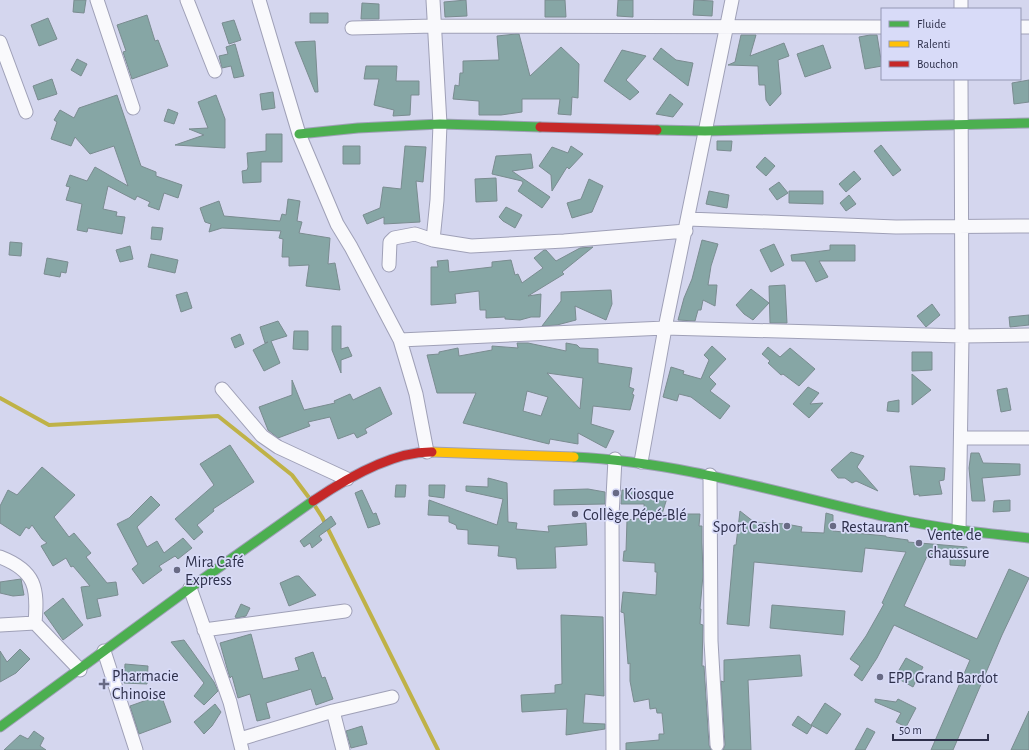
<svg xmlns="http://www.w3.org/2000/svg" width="1029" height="750" viewBox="0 0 1029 750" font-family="'Alegreya Sans',sans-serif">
<rect width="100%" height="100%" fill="#d4d6ee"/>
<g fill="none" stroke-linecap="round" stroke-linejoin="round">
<!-- stream -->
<path stroke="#bfb247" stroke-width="4" d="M0,398L49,425L218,416L292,475L310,499
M315,506L322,517L438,750"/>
</g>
<!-- building -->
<path fill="#86a6a5" stroke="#7a8c90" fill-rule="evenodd" d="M74,0H86L84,13L73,12Z
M466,0L467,16L445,17L444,2Z
M545,0H565L566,17H545Z
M618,0H633V17L617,16Z
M694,0L713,1L712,16L693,15Z
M362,3L379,4V19H361Z
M310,13H328V23H310Z
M147,15L155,41L158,40L168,66L132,79L123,52L126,51L117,25Z
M48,18L57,39L39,46L31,25Z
M234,20L241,40L229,44L222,23Z
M516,34H519L530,76L561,47L579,64L578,98L572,97L571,115L558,114L560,99H522V112L501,115H479V101L453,99L455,85L459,86L460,73H463V61L499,60L497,36Z
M741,35H756L750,56L784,43L789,56L778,60L781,94L770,106L766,100L765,85H759L758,66L728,65L735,62Z
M870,35H877L882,66L865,69L859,37Z
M315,41L318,92H315L295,42Z
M235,44L244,76L234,78L231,66L222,68L219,56L228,54L226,47Z
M823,45L831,68L805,77L797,54Z
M661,48L676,60L693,63L688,86L653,59Z
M622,50L646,56L626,80L639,92L630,100L604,81Z
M77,59L87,64L81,76L71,70Z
M366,66H397L396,81H419V95H411L410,115L393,116L394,110L374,105L379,79H364Z
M52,79L57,94L38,100L33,86Z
M1029,80V102L1014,104L1012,83Z
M273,92L275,108L262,110L260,94Z
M670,94L683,104L673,117L656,114Z
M117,95L141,166L156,172V176L182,185L178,198L164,193L159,210L148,206L150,202L137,196L135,200L108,186L103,209L117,212L116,216L125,217L122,234L88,228L87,232L77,230L82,204L66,200L70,187L66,186L70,175L87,181L95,167L128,186L114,146L90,154L75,137L71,146L51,139L57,122L54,120L60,110L74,118L79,108Z
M216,95L225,119V148L175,145L204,135L189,129L208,128L198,102Z
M168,109L178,113L174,124L164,121Z
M266,134H282V162H261V182L243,183L242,171L247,170L248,167L247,153L266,151Z
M717,141H732L731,151L717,150Z
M881,145L901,170L893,176L874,151Z
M343,146H360V164H343Z
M405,146L426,147L423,182L416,181L420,222L384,224V217L367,224L363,215L380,208L383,187L401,189Z
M571,146L583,154L569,169L567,167L552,191L551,175L539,166L552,147L568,153Z
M531,154L533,168L512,171L550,197L542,208L518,191L523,183L522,181L492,174L496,156Z
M765,157L775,166L766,176L756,167Z
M854,171L861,179L846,192L839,184Z
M496,178L497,201L476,202L475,179Z
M589,179L603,186L592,212L572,218L567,203L581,199Z
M779,182L788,193L777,200L769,189Z
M709,191L729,195L727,208L706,204Z
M789,191H823V204L789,203Z
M849,195L856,204L846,211L840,203Z
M288,199L300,201L297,221L302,222L299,233L330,238L328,264L335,263L340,290L306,286L309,265L289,266V257H282L283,239L279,238L281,231L222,228L209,232L211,224L205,222L200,208L219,201L224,216L280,221L282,214L286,215Z
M506,207L522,215L515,228L503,221L499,217Z
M152,227L163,228L161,240L151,239Z
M702,240L718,244L711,266L708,285H717L715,306L703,300L701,310H698L695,321L678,320L684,298L692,279Z
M10,242L22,243L21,256L9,255Z
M774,244L784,265L771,272L760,250Z
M830,245H855V261H819L828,277L816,282L805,261H792L791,255L830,250Z
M130,246L133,259L120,262L116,250Z
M593,247L562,272L564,274L528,296L541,294L540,317H531L520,320L505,319V317L486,318V310H480L479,291L455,294L456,303L431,305V267H438L437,261L448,260L449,272L492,267V262L511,260L515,275L518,274L522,283L543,268L534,258L544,250H546L556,261L580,248Z
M151,254L178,260L175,273L148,267Z
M47,258L68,262L66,273L61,272L60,277L44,274Z
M785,285L787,323H770L769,286Z
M751,289L769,303L753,320L744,314L736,305Z
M611,290L612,304L606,320L575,306L576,320L557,325L542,326L561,301V292Z
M187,292L192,308L181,312L176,295Z
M932,304L940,315L926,327L917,316Z
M1029,315V325L1010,327L1009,317Z
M278,321L287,336L271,341L280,363L264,371L253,350L268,342L265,343L260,327Z
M332,326H341V349L348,347L352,356L341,360V373L332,350Z
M294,331H308V350L293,349Z
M240,334L244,344L235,348L231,338Z
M517,343H528L566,351V343L577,345L580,348L598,349V363L632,368L629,387L634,389L632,394L634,395L630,410L593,406L591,424L614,431L606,448L578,433V444L550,439L549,444L463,423L476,393H437L427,355L439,354V352L458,348L459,356L492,350V346L518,348ZM547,373L583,378L580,409ZM527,391L548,397L541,416L523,411Z
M712,346L726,359L709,377L716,384L710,391L730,406L720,419L691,397L679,394L677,401L663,397L671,367L684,371L683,374L701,379L709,360L704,355Z
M768,347L780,357L790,348L815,369L799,386L783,374L781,375L768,363L770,361L762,354Z
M912,352H932V370L912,371Z
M912,374L931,390L912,405Z
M292,380L304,410L335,403L334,401L350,394L353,400L380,387L392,414L365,429L367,433L357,438L354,433L338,439L330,417L308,422L310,426L278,438L268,430L259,407L292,395Z
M808,387L819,393L810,404L823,403L809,418L793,404Z
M1007,388L1011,410L1001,412L997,390Z
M899,400V412L887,411L888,402Z
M230,445L254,482L213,509L214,511L197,525L203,532L194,540L175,519L214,485L200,464Z
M851,452L864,456L857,467L878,491L856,481L852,483L845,478H838L831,470Z
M971,453H979L983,463L1020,464V475L982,478L985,501H972L969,468Z
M910,466L945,468L944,480L939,481L942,494L919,496V494L914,495Z
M42,467L75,495L54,517L69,537L74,533L91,553L86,557L107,583L116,582L118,595L97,599L101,616L87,619L81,587L90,586L73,566L71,567L66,558L53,566L41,546L47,543L42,539L32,525L29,529L26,527L20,536L0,523V506L8,490L17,495Z
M488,478L507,483L508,522L517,523L516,529L549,532L548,526L586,523L587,545L555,547L556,568L517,569L516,558L498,556L499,546L468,544V530L457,529L456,525L449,522V516L428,515L429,500L497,525L503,499L466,491V486L488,487Z
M396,485H406L405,497H395Z
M429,485H445L444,498L429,496Z
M588,489L605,492V504L554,505V490Z
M362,490L373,514L376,513L380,524L368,528L355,493Z
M622,490L668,495L662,514H700L699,526H702V543L703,575L700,609H701L700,624L703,625L702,666H704L709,745L711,750H626V743L659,740V734H664L662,713H657L656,708L650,709L649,699L634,702L630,681V663L628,664L624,613L621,612L623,592L656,595L657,572H655V563L623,561L624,551H626L627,520L645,518L644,504H621Z
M151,496L160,505L137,527L147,547L157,541L164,553L183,538L192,548L178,559L175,556L159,566L162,570L143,584L132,569L138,564L117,524L129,518Z
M1010,500V511L993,512L994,501Z
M740,511L754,522L786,524L802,527L801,532L824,533L826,513L833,515V531L886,536V537L908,540V542L967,547L965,566L950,565V557L928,554L904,606L977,639L1009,569L1029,578L1002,635L953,750H931L970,660L894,625L877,658L862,681L854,675L860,666L850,659L866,636L884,604L882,603L906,552L865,548L862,572L754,562L749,626L727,624L734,545H736Z
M331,516L336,524L319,536L322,540L312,548L310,543L304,547L300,541Z
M296,576H299L316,595L289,606L280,583Z
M21,579L24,595L13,596L0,593V582Z
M63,598L83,625L63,640L44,613Z
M241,604L250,608L246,616L237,618L235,617Z
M772,605L845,611L843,635L770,628Z
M561,615L603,617L604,696L585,694L583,723L605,724V729L566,735L567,709L522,712L521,695L555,693V685L562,684Z
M251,634L263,679L299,670L295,658L313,652L322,678L325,677L333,699L316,705L311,689L266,703L270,718L257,721L250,694L238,698L232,676L230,678L227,668L220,643Z
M184,640L214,682L218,691L204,705L194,696L204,683L171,642Z
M20,649L30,659L16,673L0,682V651L7,662Z
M800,655L802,676L748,680L751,750H723L725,745L721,681L724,682V660Z
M906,658L923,667L913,687L895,677Z
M125,664L148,666L147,684L124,683Z
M161,695L171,722L139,734L130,706Z
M875,699L896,702L898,699L916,708L906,727L896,722L901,713L875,702Z
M825,703L841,714L827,734L811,725Z
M215,704L221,712L212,726L204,734L194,722Z
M1029,711V750H1011Z
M798,716L812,726L807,734L792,725Z
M362,726L367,744L351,748L346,731Z
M867,728L875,732L865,750H855Z
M34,731L44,738L40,746L46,750H4L20,735L28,739Z"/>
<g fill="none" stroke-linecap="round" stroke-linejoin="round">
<defs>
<path id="street" d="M97,0L133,108
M187,0L215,71
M259,0L299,134L337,224L351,247L400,340L416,394L427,452
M961,0V9
M1020,27H1029
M352,28L434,26L882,27
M0,42L26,112
M688,219L896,227L1029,226
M433,240L437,200L440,124L433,0
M389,265L390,242L394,238L415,234L433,240L471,246L564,241L686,231
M400,340L665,328L962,336L1029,335
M222,389L262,436L278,447L347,479
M961,438H1029
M641,462L665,328L732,0
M710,475L711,641L717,745
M959,531L962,336L961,79
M0,557C36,571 38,588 35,623
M190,588L230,702L242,750
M0,625L35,623L80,670
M204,630L345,611
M104,651L136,750
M333,711L343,750
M240,739L333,711L392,697
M613,750L612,516L615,459"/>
<path id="fast" d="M657,130L705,131L1029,123
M299,134L358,128L440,124L540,127
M574,457C683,462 786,495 891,518C937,528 983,533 1029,538
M0,727L190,588L313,501"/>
<path id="slow" d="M432,452L574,457"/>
<path id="jam" d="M540,127L657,130
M313,501C344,480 393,451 432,452"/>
</defs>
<!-- street casing -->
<use href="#street" stroke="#9fa0b7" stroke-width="15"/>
<!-- fast casing -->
<use href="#fast" stroke="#9fa0b7" stroke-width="11"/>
<!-- slow casing -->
<use href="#slow" stroke="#9fa0b7" stroke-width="11"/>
<!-- jam casing -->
<use href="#jam" stroke="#9fa0b7" stroke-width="11"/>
<!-- street -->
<use href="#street" stroke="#f9f9fc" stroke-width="13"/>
<!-- fast -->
<use href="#fast" stroke="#4caf50" stroke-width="9"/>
<!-- slow -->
<use href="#slow" stroke="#ffc107" stroke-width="9"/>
<!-- jam -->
<use href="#jam" stroke="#c62828" stroke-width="9"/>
</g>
<!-- markers -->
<g fill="#686a84" stroke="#d8dbf8" stroke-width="1.5">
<circle cx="616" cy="493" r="4"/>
<circle cx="575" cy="514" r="4"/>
<circle cx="787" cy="526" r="4"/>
<circle cx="833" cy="526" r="4"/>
<circle cx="919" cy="543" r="4"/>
<circle cx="177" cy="570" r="4"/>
<circle cx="880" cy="677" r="4"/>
<path d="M102 678h4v4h4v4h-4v4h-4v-4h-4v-4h4z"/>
</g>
<g text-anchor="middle" stroke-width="3.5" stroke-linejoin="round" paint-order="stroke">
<!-- poi labels -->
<g font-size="16" fill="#2e304b" stroke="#d8dbf8" text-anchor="start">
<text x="624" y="499">Kiosque</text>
<text x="583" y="520">Collège Pépé-Blé</text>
<text x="779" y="532" text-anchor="end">Sport Cash</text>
<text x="841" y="532">Restaurant</text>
<text x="927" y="540">Vente de<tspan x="927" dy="18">chaussure</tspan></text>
<text x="185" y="567">Mira Café<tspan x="185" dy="18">Express</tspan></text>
<text x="112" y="681">Pharmacie<tspan x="112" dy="18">Chinoise</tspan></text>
<text x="888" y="683">EPP Grand Bardot</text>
</g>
</g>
<!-- legend -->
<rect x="881" y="8" width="140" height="72" fill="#d8dbf8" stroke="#9497b3"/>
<rect x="889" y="21" width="20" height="6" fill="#4caf50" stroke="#9497b3"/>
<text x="917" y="28" font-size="12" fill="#2e304b">Fluide</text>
<rect x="889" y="41" width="20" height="6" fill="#ffc107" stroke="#9497b3"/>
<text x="917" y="48" font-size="12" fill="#2e304b">Ralenti</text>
<rect x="889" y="61" width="20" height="6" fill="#c62828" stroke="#9497b3"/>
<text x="917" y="68" font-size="12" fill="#2e304b">Bouchon</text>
<!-- scale -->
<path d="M893 734v6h95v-6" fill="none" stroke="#2e304b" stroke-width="2"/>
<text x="899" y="734" font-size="12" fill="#2e304b" stroke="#d8dbf8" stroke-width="3" paint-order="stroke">50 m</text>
</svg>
